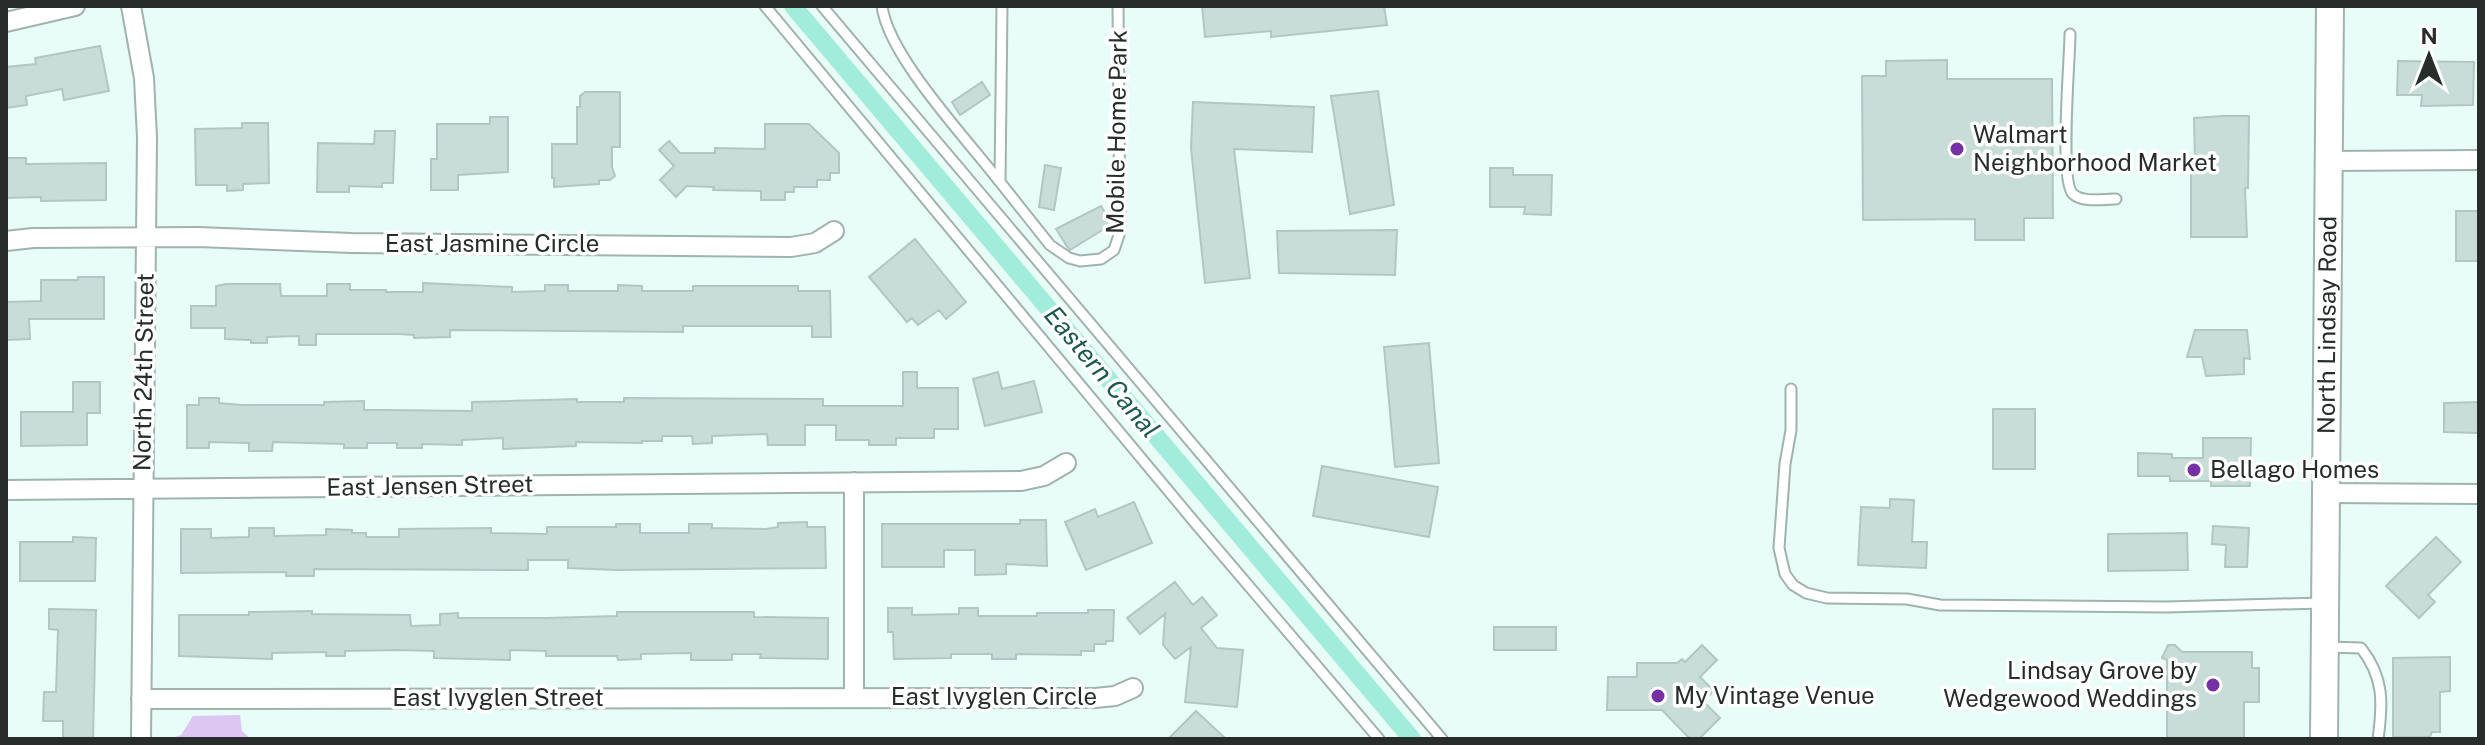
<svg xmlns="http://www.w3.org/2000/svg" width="2485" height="745" viewBox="0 0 2485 745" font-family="'Public Sans',sans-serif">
<rect width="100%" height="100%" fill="#e8fdf7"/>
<!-- green -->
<path fill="#ddc7f2" d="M240,715L242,731L251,739H169L181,735L193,716Z"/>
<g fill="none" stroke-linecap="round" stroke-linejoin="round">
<!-- canal -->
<path stroke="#a1ecda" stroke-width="18" d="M793,6L1412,739"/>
</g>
<!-- building -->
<path fill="#c9ddd8" stroke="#b3c7c1" stroke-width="2" d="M1202,6H1384L1387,25L1271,37V31L1205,37Z
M100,46L109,91L64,100L62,89L26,96L27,105L6,108V67L36,64L35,58Z
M1947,60V79H2052L2053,218H2024V240H1975V219L1863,220L1862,76H1886V61Z
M2398,61L2474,62L2473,105L2421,106L2422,95H2397Z
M982,82L990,95L960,115L952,102Z
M1378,91L1394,205L1350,214L1331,96Z
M585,92H620V147H612V167L615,176L610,180H599V184L554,187V178H552V144H577V107H580V96Z
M1193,102L1314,107L1312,152L1234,149L1250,278L1205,283L1191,148Z
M2223,116H2249L2248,188H2245L2247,237H2191V166H2195L2194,118Z
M490,117H508V172L458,175V190H431V159H437V124H490Z
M242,123H268L269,183L243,184V190L227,191V185H196L195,129L242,128Z
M765,124H809L839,153V173H830V180H817V187H794V192H785V200H761V191L713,190L714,187L687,186L676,197L660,180L674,166L659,150L669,141L680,153H715V148L765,149Z
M375,131H395L393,183H382V187L349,186V192H317L318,143L374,144Z
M6,158H26V164L106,163V200L41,201V197L6,198Z
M1045,165L1061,168L1054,210L1039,207Z
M1490,168H1513V175H1552L1551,215L1524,214L1525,207H1490Z
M1101,206L1112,224L1070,250L1068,248L1056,229Z
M2456,211H2478L2479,261H2456Z
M1397,230L1395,275L1279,273L1277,231Z
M915,239L966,302L946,319L939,310L918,325L912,318L907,322L869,277Z
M78,277H104V319H29L30,339L6,340V302L41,301V280H78Z
M423,283L512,287V292L545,291V285H568V291H618V285L642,286V291H693V286H798V291H830L831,337H812V326H683V332L450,330V337L414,338V335L398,334H316V345H299V336L267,337V343H251V340L225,339V328H191V306H216V286L226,284H280L281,296H327V284H350V290H386V292H423Z
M2195,330H2247L2250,359L2244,358V374L2206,376L2202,357H2187Z
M1429,343L1439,463L1395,467L1384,347Z
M903,372H917V388H958V429H934V438H896V445H869V440H836V425H805V445H768L767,434L712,436V443L693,444L692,436H662V441H642V443L576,442V446L503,449V438L462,440V445L422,444V448H397V443H367V448H344V444L273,442L272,451H249V443L209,442V448H187V405H199V398H219V403L242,405H324V402L364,401V410H385L472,411V402L577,399V402H624V398L823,399V406H903Z
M998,372L1002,389L1034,381L1042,412L985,426L973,379Z
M73,382H100V413H87V445L21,446V412H73Z
M2479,402V433L2444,432V403Z
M1993,409H2035V469H1993Z
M2203,438H2251L2250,486H2211V481H2170V476H2138V453L2172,454V458H2203Z
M1322,466L1438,487L1429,537L1313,516Z
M1890,499L1914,500L1912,542H1927L1926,568L1858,565L1861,507L1890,508Z
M1134,502L1152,543L1086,570L1065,522L1095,509L1098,517Z
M1020,520H1046L1047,566L1006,564V574L975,575V550H944V567H882V524H1020Z
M807,522V527H825L826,568L616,570L568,568V560H528V570L314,569V576H286V572L181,573V529H211V538L249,537V528H274V536L326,535V529L352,530V533H366V537H399V529L491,528V533L547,534V527H616V524H640V533H689V524H712V528L766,529L778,527V523Z
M2213,526L2249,528L2247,567H2225L2226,545L2212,544Z
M2187,533L2188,570L2108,571V534Z
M73,537L96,538L95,581H20V542H73Z
M2436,537L2461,562L2428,595L2435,602L2419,618L2386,586Z
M1175,582L1193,605L1202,597L1217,615L1201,628L1217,648L1243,650L1237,707L1185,702L1191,647L1175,659L1163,645L1165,614L1140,634L1127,618Z
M888,608H912V615L959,614V608H978V616H1037V613H1088V610H1114L1113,641H1106V644H1094V651H1081V655L1016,654V659H992V654H951V658L894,659L893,632H888Z
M49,609L96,610L93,739H63V721H43L44,692H56L58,630L49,629Z
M312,611V614L410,615L411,626L440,625V614L458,613V618H546L617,616V612H754V617L828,618V659L760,658L761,654H732V660H691V653L641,654V659L618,660L617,656H546V651L510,650V660L434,658V651L396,650L345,651V656H326V652L272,653V659L179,656V615H249V612Z
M1494,627H1556V650H1494Z
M1702,645L1717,660L1700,677L1714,691L1703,701L1720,718L1699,739H1690L1662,710H1607L1608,677H1637V663H1677L1682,659L1685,662Z
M2168,645H2175L2182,652H2252V668H2259V702H2244V739L2167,738V660L2162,658Z
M2450,657V691L2440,692V732H2432L2430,737H2393V658Z
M1196,711L1226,739H1168Z"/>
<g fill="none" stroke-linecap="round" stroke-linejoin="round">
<defs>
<path id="lane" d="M765,6L1196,524L1379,739
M822,6L1442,739
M882,6C888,56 967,139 999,181
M1002,6L1000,182L1050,245L1069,258L1080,261L1101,259L1114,250L1120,232L1118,6
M2070,34C2070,60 2059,181 2073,194C2083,203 2103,199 2116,199
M1791,389V430L1785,464L1779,548L1785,574L1793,585L1806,593L1827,598L1907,599L1940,605L2166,607L2321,603
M2328,647L2361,648C2384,677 2383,703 2378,739"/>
<path id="street" d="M131,6L144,78L147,138L141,739
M6,22L75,6
M2328,161L2479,160
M6,241L33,238L198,237L352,243L791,247L815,243L834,231
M6,490L1021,481L1044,476L1066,463
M2326,493L2479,494
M854,697V482
M141,699L1095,698L1115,696L1133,688"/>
<g id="secondary">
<path id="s1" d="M2324,739L2330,6"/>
</g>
</defs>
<!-- lane casing -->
<use href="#lane" stroke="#a0b3ae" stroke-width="13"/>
<!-- street casing -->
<use href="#street" stroke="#a0b3ae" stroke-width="22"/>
<!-- secondary casing -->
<use href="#secondary" stroke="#a0b3ae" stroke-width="30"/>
<!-- lane -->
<use href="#lane" stroke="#fff" stroke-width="9"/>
<!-- street -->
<use href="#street" stroke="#fff" stroke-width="18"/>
<!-- secondary -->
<use href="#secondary" stroke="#fff" stroke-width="26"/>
</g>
<!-- markers -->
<g fill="#7631a4" stroke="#fff" stroke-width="3">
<circle cx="1957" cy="149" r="8"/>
<circle cx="2194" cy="470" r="8"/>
<circle cx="2213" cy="685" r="8"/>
<circle cx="1658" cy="696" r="8"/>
</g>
<g text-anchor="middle" stroke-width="7" stroke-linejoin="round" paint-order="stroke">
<!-- street labels -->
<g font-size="24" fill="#262d2b" stroke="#fff">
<text transform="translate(1117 132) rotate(-89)" y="8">Mobile Home Park</text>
<text x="492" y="252">East Jasmine Circle</text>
<text dy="8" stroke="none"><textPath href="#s1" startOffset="414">North Lindsay Road</textPath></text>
<text transform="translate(144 372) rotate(-89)" y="8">North 24th Street</text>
<text transform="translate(430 486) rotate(-1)" y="8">East Jensen Street</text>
<text x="994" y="705">East Ivyglen Circle</text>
<text x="498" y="706">East Ivyglen Street</text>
</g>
<!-- poi labels -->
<g font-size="24" fill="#262d2b" stroke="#fff" text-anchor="start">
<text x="1973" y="143">Walmart<tspan x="1973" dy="28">Neighborhood Market</tspan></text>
<text x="2210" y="478">Bellago Homes</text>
<text x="2197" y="679" text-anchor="end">Lindsay Grove by<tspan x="2197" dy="28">Wedgewood Weddings</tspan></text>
<text x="1674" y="704">My Vintage Venue</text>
</g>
<!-- water labels -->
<g font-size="26" font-style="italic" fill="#1c594d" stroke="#fff">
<text transform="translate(1102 372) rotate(50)" y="9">Eastern Canal</text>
</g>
</g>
<!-- border -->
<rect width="2485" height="745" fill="none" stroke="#262d2b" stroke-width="16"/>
<!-- north arrow -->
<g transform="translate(2429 56)" stroke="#ffffff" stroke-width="6" paint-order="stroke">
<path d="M0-6L14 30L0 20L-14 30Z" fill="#262d2b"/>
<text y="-12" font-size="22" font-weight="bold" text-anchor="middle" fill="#262d2b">N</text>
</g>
</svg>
